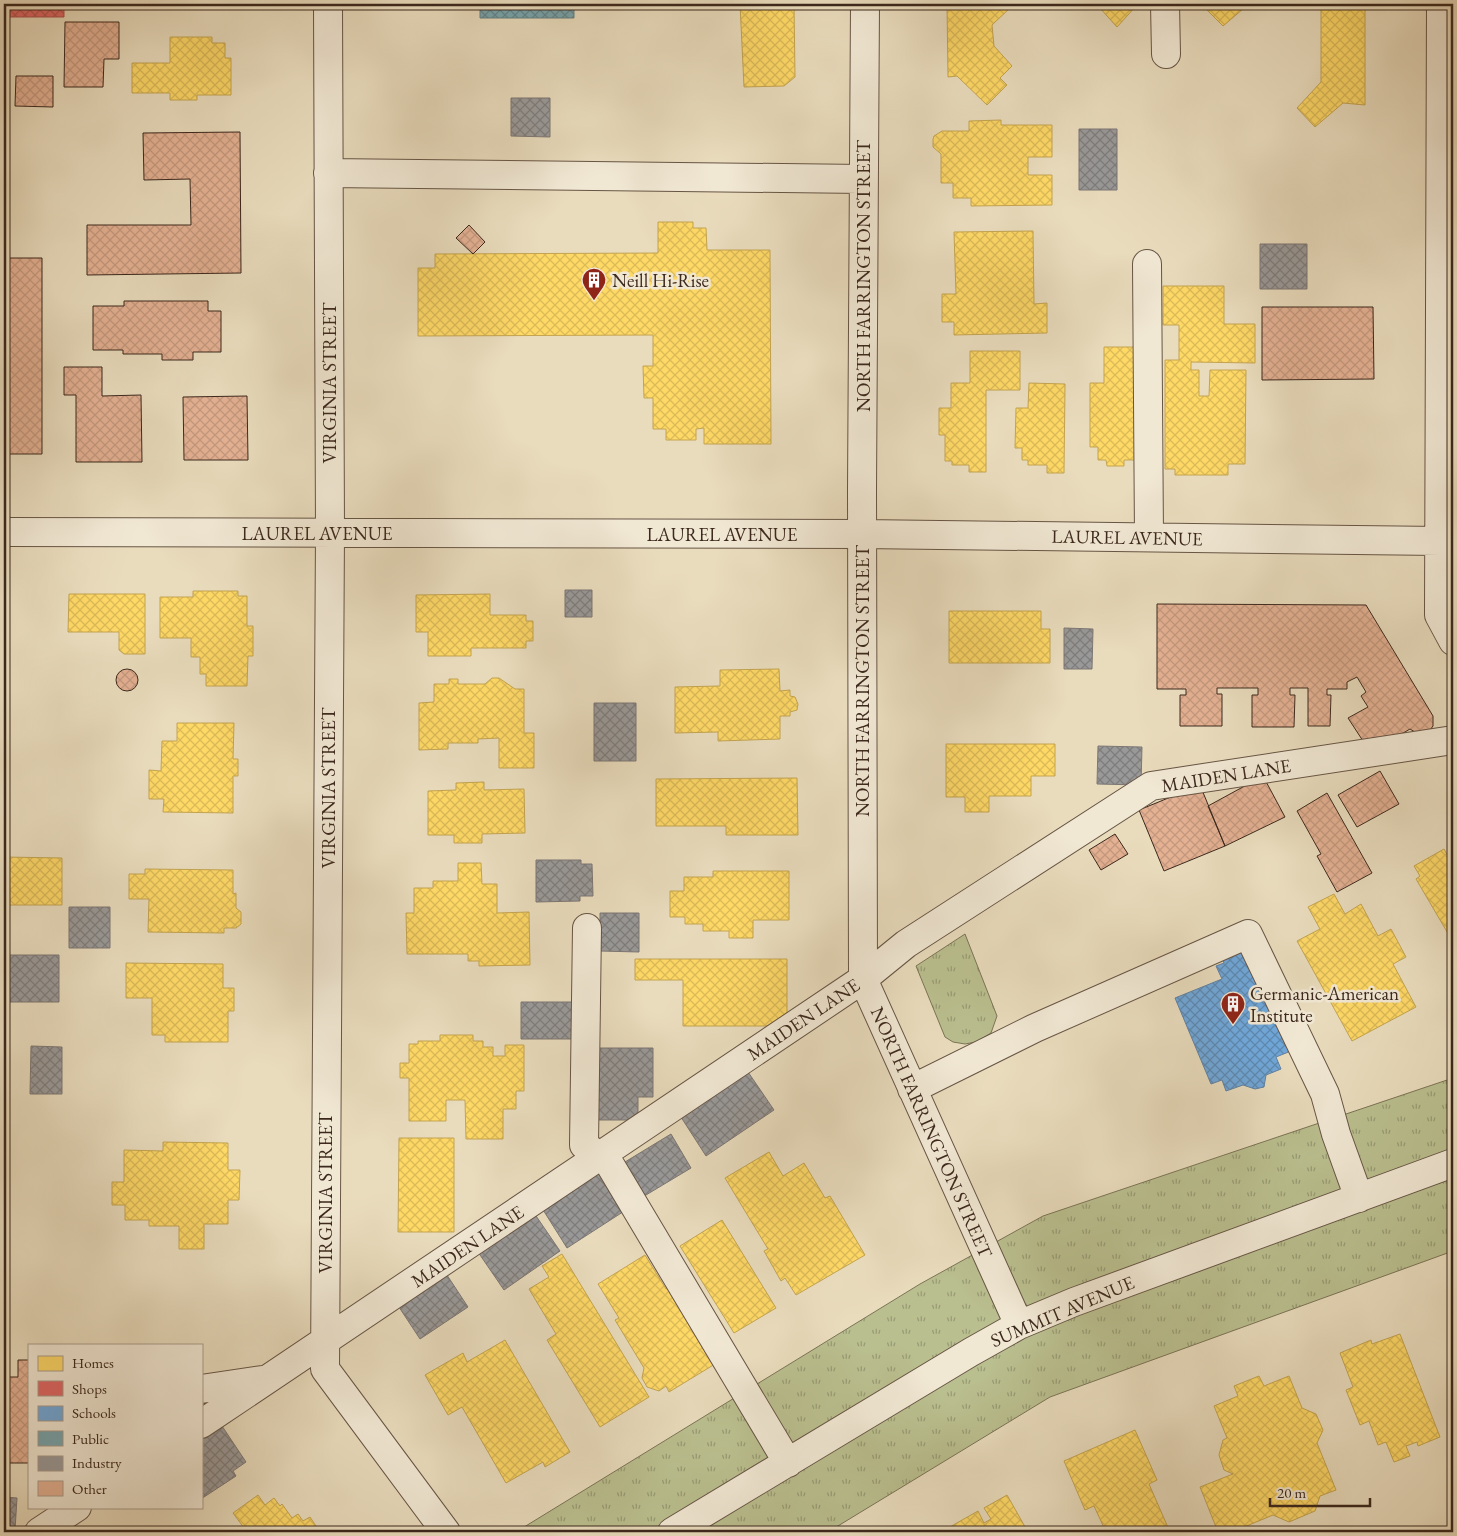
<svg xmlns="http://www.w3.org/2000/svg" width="1457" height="1536" viewBox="0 0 1457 1536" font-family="'EB Garamond',serif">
<defs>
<pattern id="park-tufts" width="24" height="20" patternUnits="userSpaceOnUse" patternTransform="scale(1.25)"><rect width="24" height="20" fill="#babf8f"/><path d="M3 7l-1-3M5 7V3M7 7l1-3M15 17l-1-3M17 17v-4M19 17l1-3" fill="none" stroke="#989b74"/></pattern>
<pattern id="homes-cross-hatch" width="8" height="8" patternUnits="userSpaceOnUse" patternTransform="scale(1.25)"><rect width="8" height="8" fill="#ffd966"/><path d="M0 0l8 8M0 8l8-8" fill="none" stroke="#dbba58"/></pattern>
<pattern id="shops-cross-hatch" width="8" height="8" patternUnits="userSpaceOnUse" patternTransform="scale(1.25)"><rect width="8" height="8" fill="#e06666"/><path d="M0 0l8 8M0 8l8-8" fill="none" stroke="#b75453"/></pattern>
<pattern id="schools-cross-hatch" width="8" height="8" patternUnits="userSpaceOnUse" patternTransform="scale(1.25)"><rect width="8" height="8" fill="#6fa8dc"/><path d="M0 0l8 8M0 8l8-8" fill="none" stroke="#5c89b2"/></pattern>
<pattern id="public-cross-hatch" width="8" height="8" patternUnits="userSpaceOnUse" patternTransform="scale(1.25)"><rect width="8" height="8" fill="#76a5af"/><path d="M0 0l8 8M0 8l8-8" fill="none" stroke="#62868e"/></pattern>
<pattern id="industry-cross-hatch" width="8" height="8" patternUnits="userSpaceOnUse" patternTransform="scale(1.25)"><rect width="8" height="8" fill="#999"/><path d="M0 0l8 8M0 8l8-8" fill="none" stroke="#7e7d7c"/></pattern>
<pattern id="building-cross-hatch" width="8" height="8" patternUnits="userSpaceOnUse" patternTransform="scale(1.25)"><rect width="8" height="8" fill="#e4b193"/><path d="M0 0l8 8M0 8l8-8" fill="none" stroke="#c4987e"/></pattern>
</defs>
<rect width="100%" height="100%" fill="#e9dcbd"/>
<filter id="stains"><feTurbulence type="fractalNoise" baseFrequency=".004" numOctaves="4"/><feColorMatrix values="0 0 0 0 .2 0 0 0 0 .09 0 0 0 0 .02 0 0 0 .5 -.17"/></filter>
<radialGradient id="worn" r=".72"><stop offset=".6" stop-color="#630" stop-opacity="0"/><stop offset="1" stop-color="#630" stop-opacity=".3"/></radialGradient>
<!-- park -->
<path fill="url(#park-tufts)" stroke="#7b7456" d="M965,934L997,1016L991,1033L976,1042L965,1044L953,1042L945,1037L916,966Z
M1453,1078V1251L1050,1397L828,1532H516L920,1284L1043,1216Z"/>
<!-- homes -->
<path fill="url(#homes-cross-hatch)" stroke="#c4a450" d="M740,4H794L795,77L784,86L744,87Z
M947,4H1135L1137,5L1117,27L1099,7H1011L992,25L994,46L1012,66L1000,78L1007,85L987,105L957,76L948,77Z
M1207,4H1365V105L1343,103L1315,127L1297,108L1321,82V9H1243L1223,26L1204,7Z
M170,37H212V43H225V58H231V95H197V100H170V93H132V63H170Z
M1001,120V125H1052V157H1028V175H1052V205L971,206V198H953V183H941V154L933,147V139L934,136L942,131H969V121Z
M658,222H693V228H706L707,250H770L771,444H704V428L696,429V440H666V429H653V398H644L643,366H653V335L418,336V268H435V254L658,253Z
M1033,231L1034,304L1047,303V333L954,335V322H942V294H956L954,232Z
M1163,286H1224V324H1255V363L1191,362V370H1199V396H1209L1210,370H1246L1245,464H1228V475H1175V469H1165V360H1179V325H1163Z
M1104,347H1139V460H1124V466H1107L1106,460H1098V447H1090V383H1104Z
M970,351H1020V390H986V472H969V465H952V461H945V435H939V408H951V383H970Z
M1029,383L1065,384L1064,473H1047V465H1028V460H1022V448H1015L1016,408H1028Z
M193,591H238V596H247V626H253V656H248L247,686H206V674H200V657H191V638H160V597H193Z
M69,594H145V654H124L119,650V632H68Z
M490,594V615H526V621H533V641H526V648H471V656H428V632H416V595Z
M949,611H1041V629H1050V663H949Z
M779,669L780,691L790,690V696L795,697L798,704L797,710L790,712V716H780V739L718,741V732L675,733V687L720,686V670Z
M492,678H499L515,689H524V733H534V768H499V738L478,739V743H448V749L419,750V703L434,702V684H449V679H458V684H485Z
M177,723H234L233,759H238V776H233V813L163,812L164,799H149V770L161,771L162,741H177Z
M946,744H1055V776H1031V796H989V812H965V797H946Z
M797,778L798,835H726V826H656V779Z
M484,782V790L524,789L525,833L482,834V843H454V835H428V791L456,790V783Z
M1444,849L1449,858L1453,856V942L1416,879L1420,876L1414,866Z
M4,857L62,858V905H4Z
M458,863H481L482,884H497V913L529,912L530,965L479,966V961H468V954H407L406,913H414V888H433V881H458Z
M145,869L233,870V894L236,893V908L241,912V924L236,928H224V933L148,932L149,899H129V874H145Z
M713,871H789V920H753V938H729V931H703V924H685V917H670V891H684V877H713Z
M1334,894L1345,914L1361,904L1378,936L1391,929L1406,957L1393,964L1416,1007L1352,1041L1297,941L1320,929L1308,907Z
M635,959H787V1016L772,1026H683V980H635Z
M126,963L223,964V988H234V1011H228V1042H165V1035H152V998H126Z
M440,1035H473V1041H483V1047H493V1056H505V1045H524V1091H516V1109H503V1139H466L465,1100H446V1121H409V1078H400V1063H409V1044H418V1041H440Z
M399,1138H454V1232H398Z
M163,1142L228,1143V1170H240L239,1200H228V1224H204V1249H179V1226H149V1220H125V1205H112V1182H124V1150L163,1151Z
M769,1152L783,1176L804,1163L825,1198L830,1196L865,1255L796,1295L785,1278L781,1281L764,1251L768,1249L725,1178Z
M722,1220L776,1308L734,1333L680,1246Z
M562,1254L649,1397L600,1427L547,1340L556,1334L529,1289L549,1277L542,1266Z
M645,1255L666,1289L674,1285L715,1364L669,1392L666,1386L659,1391L647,1387L642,1378L644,1368L615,1320L619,1318L598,1284Z
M1400,1334L1440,1437L1418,1446L1417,1442L1406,1446L1410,1456L1394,1462L1386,1442L1378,1445L1369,1421L1360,1425L1346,1390L1353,1387L1340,1353L1371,1340L1372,1344Z
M505,1340L570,1452L545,1467L543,1462L506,1483L462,1407L448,1415L425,1375L463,1353L467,1362Z
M1259,1376L1264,1386L1289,1376L1302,1408L1316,1414L1323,1430L1317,1443L1336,1490L1320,1496L1315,1511L1289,1522L1273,1515L1232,1532H1218L1200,1487L1233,1474L1224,1470L1219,1455L1223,1440L1227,1438L1214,1406L1238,1396L1234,1386Z
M1135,1430L1157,1480L1149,1484L1170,1532H1106L1094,1506L1085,1510L1064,1461Z
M258,1495L265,1505L274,1498L280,1506L282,1504L292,1518L298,1514L303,1521L310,1517L320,1532H247L233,1513Z
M1007,1495L1028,1532H941L978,1511L984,1523L991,1519L984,1508Z"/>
<!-- shops -->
<path fill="url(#shops-cross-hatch)" stroke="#af5350" d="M4,4H64V17H4Z"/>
<!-- schools -->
<path fill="url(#schools-cross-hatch)" stroke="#6082a3" d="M1241,944L1291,1051L1276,1057L1281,1069L1266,1075L1264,1087L1255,1089L1243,1085L1226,1091L1222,1080L1211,1084L1175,998L1222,979L1216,966L1224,963L1220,953Z"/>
<!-- public -->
<path fill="url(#public-cross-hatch)" stroke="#658083" d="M480,4H574V18H480Z"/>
<!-- industry -->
<path fill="url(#industry-cross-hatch)" stroke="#7d7774" d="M511,98H550V137L511,136Z
M1079,129H1117V190H1079Z
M1260,244H1307V289H1260Z
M565,590H592V617H565Z
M1064,628L1093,629L1092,669H1064Z
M594,703H636V761H594Z
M1098,746L1142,747L1141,785L1097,784Z
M536,860H581V864H592L593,896H580V901L536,902Z
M69,907H110V948H69Z
M600,913H639V952L600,951Z
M4,955H59V1002H4Z
M521,1002H575V1039H521Z
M31,1046L62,1047V1094H30Z
M595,1048H653V1097H638V1120H596Z
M746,1069L774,1110L706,1156L679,1114Z
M671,1134L691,1168L641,1198L620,1165Z
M601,1166L629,1208L567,1248L540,1205Z
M534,1213L560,1251L504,1290L478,1252Z
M443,1269L468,1307L420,1339L395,1301Z
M218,1420L246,1462L233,1471L236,1476L201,1499V1431Z
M4,1497L17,1498L15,1530H4Z"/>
<!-- building -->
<path fill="url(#building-cross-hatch)" stroke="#3c281d" d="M65,22H119V59H104L103,87H64Z
M16,76H53V107L15,106Z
M240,132L241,273L87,275V225H191L190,179L144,180L143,133Z
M469,225L485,242L473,254L456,238Z
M4,258H42V454H4Z
M124,301H208V311H221V352H193V360H162V354H123V350H93V306H124Z
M1262,307H1373L1374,379L1262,380Z
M64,367H102V396L141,395L142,462H76V395H64Z
M247,396L248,460H184L183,397Z
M1157,604L1366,605L1433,716V726L1428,733L1418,734L1410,729L1393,739L1363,741L1348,718L1368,707L1361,696L1366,692L1357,677L1347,682V689H1327V695H1331L1330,726H1308V688H1290V695H1295L1294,727H1252V695H1258V688H1217V694H1222V726H1180V695H1186V689H1157Z
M116 680a11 11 0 1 1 22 0a11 11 0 1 1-22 0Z
M1380,771L1399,804L1357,827L1338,795Z
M1263,776L1285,817L1225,846L1208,806Z
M1200,785L1225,846L1164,871L1139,810Z
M1327,793L1372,873L1337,892L1317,856L1321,854L1297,811Z
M1115,834L1128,854L1101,870L1089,850Z
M18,1360H29V1463H4V1377H18Z"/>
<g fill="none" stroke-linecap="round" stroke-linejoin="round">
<defs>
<path id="minor" d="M328,4L330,533L325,1369L446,1532
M865,4L862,490L863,979L1019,1325
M1165,4L1166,54
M1441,4L1439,615L1453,641
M328,173L863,179
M1147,264L1149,537
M4,532L862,534L1440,541
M587,928L584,1145L609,1163L788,1463
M912,1089L1035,1028L1248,934L1325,1094L1336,1134L1359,1198
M201,1389L262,1380
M201,1424L863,979L906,944L1151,786L1453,740
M39,1532L77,1507
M672,1532L971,1352L1019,1325L1074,1302L1453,1163"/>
</defs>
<!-- minor casing -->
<use href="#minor" stroke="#675545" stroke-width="30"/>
<!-- minor -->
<use href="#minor" stroke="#f1e8d4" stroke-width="28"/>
</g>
<!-- icons -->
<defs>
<symbol id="building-pin" viewBox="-11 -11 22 30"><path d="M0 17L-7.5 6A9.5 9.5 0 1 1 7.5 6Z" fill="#8f2418" stroke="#f1e8d4"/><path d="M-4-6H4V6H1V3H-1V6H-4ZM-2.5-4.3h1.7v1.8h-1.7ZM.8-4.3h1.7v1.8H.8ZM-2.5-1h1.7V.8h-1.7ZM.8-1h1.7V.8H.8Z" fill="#fff"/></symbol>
</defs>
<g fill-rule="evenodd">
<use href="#building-pin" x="580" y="266" width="28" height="38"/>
<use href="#building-pin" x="1219" y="990" width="28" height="38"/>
</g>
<g text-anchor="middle" stroke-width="5" stroke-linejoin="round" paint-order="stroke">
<!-- street labels -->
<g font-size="19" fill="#3c281d" stroke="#f1e8d4">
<text transform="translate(863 276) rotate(-90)" y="7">NORTH FARRINGTON STREET</text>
<text transform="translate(329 383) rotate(-90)" y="7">VIRGINIA STREET</text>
<text x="317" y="540">LAUREL AVENUE</text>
<text x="722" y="541">LAUREL AVENUE</text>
<text transform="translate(1127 537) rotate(1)" y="7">LAUREL AVENUE</text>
<text transform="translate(862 681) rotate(-90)" y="7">NORTH FARRINGTON STREET</text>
<text transform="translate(1226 775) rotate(-9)" y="7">MAIDEN LANE</text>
<text transform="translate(328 788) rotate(-90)" y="7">VIRGINIA STREET</text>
<text transform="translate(803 1019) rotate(-34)" y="7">MAIDEN LANE</text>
<text transform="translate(932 1132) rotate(66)" y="7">NORTH FARRINGTON STREET</text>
<text transform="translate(325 1193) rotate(-90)" y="7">VIRGINIA STREET</text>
<text transform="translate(467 1246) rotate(-34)" y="7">MAIDEN LANE</text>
<text transform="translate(1062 1311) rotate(-23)" y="7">SUMMIT AVENUE</text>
</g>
<!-- poi labels -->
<g font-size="19" fill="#3c281d" stroke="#f1e8d4" text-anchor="start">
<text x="612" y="287">Neill Hi-Rise</text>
<text x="1250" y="1000">Germanic-American<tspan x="1250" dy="22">Institute</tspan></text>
</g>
</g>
<!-- margin -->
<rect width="1457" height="1536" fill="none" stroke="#e9dcbd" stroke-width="20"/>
<rect x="5" y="5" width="1447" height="1526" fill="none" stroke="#3c281d" stroke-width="2.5"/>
<rect x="10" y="10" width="1437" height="1516" fill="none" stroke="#3c281d"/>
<!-- legend -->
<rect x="28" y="1344" width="175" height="165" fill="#f1e8d4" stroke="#a99b8b"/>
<rect x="38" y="1356" width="25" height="15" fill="#ffd966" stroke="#a99b8b"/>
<text x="72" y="1368" font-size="15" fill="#3c281d">Homes</text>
<rect x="38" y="1381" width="25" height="15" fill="#e06666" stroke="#a99b8b"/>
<text x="72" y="1394" font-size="15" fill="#3c281d">Shops</text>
<rect x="38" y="1406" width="25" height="15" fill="#6fa8dc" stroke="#a99b8b"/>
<text x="72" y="1418" font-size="15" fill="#3c281d">Schools</text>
<rect x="38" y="1431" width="25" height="15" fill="#76a5af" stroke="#a99b8b"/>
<text x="72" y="1444" font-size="15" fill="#3c281d">Public</text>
<rect x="38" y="1456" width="25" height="15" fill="#999999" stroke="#a99b8b"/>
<text x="72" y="1468" font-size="15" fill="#3c281d">Industry</text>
<rect x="38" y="1481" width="25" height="15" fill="#e4b193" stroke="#a99b8b"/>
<text x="72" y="1494" font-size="15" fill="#3c281d">Other</text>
<!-- scale -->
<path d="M1270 1498v8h100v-8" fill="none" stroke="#3c281d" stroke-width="2.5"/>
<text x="1277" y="1498" font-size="15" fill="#3c281d" stroke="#f1e8d4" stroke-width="4" paint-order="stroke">20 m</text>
<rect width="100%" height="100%" filter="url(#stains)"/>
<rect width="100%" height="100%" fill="url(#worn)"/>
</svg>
